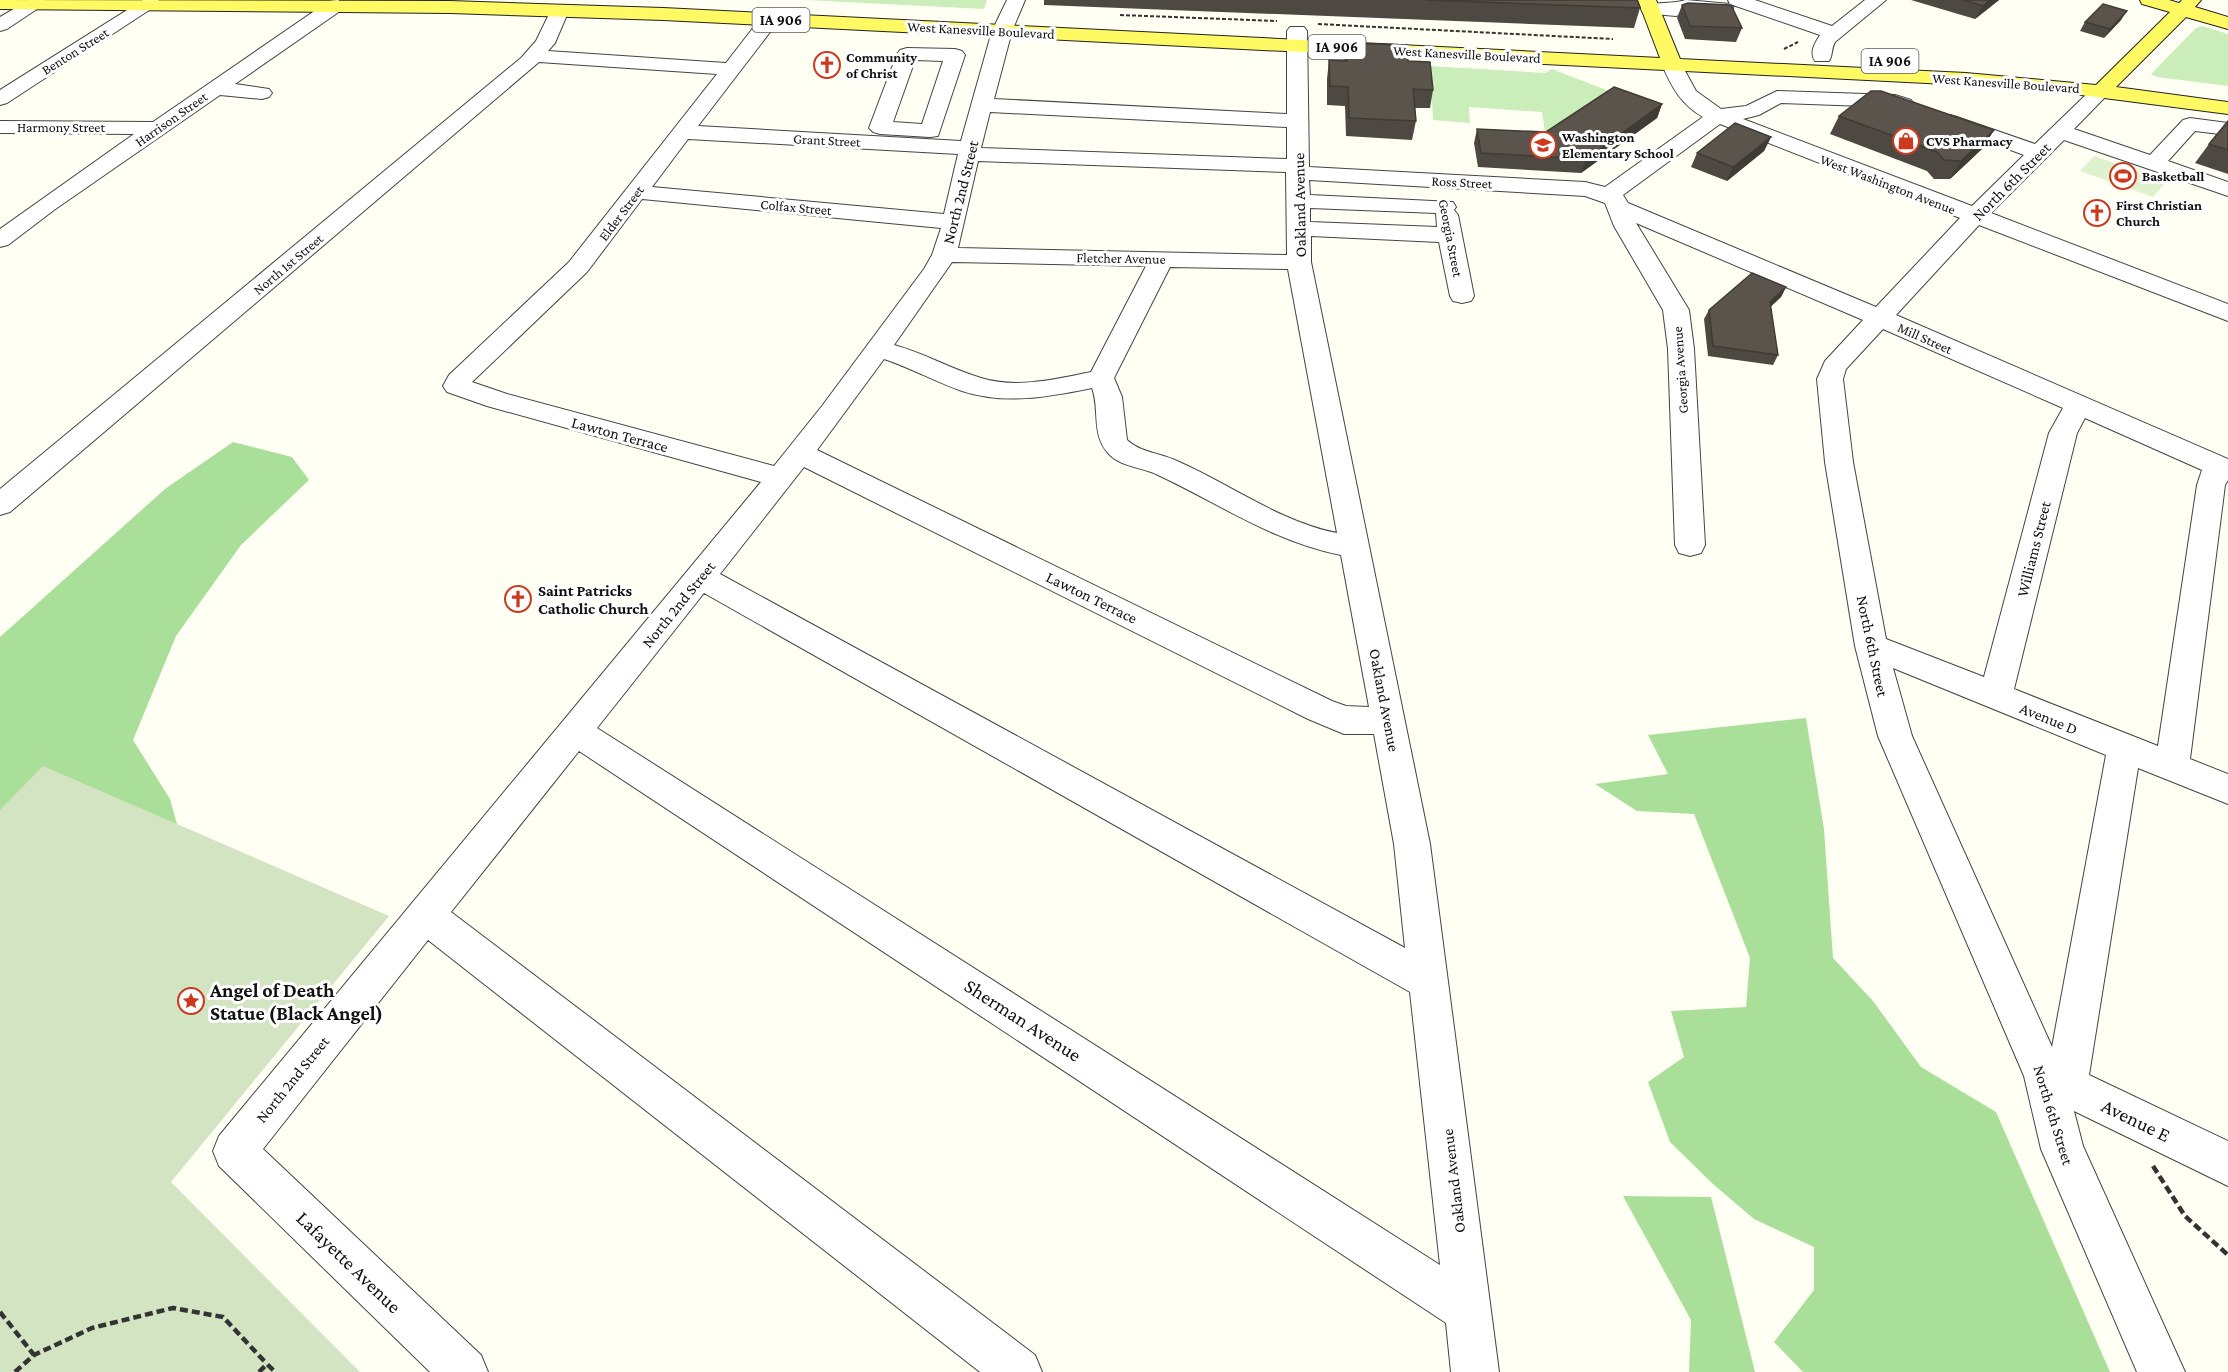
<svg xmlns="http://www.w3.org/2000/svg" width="2228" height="1372" viewBox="0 0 2228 1372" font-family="'Crimson Pro',serif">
<rect width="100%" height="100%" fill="#fffff4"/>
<!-- green -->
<path fill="#caedba" d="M806,0H987L984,9Z
M2202,26L2228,34V86L2157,77L2151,74L2196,28Z
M1430,66L1545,73L1552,69L1609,91L1557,136L1545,132L1542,112L1469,107L1470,123L1433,120Z"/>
<!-- forest -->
<path fill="#aadf99" d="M233,442L292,457L309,480L241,545L176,636L133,740L170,799L187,860L0,1026V637L165,489Z
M1806,718L1824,829L1833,958L1873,1001L1921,1067L1996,1112L2110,1372H1803L1774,1342L1814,1290V1247L1754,1219L1713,1184L1670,1142L1648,1082L1684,1057L1671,1011L1746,1007L1750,958L1694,814L1637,811L1595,784L1668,774L1648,735Z
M1623,1196L1711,1197L1755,1372H1689L1691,1320Z"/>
<!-- cemetery -->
<path fill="#d2e4c2" d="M43,766L389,916L171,1182L360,1372H0V810Z"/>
<!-- pitch -->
<path fill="#def3cd" d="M2094,156L2167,181L2153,197L2080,171Z"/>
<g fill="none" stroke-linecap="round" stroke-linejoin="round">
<defs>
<path id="minor" d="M29,0H44L46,3L7,29L0,31V17Z
M143,0H158L160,3L7,103L0,105V90Z
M338,0L345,5L343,9L235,84L269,89L272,93L269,97L262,99L220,95L54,210L8,245L0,247V229L134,134L0,133V121L153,122L329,1Z
M1007,0H1025L1012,31L994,99L1287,114V31L1290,27H1304L1307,31L1309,167L1585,182L1605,187L1703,117C1682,105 1671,87 1662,64L1665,60H1679L1696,91L1721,109L1746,106L1777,91L1895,95L1911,100L1914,104L1911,108L1904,110L1893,107L1781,103L1759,115L1743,119L1972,206L2024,155L1943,125L1939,121L1943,117L1950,115L1957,117L2035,144L2094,87H2108L2111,91L2074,129L2150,155L2183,120L2190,118L2228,123V135L2195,131L2168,161L2228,182V196L2064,140L1991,213L2228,304V321L1979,225L1896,315L2228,459V480L2225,485L2190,759L2228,774V804L2138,768L2089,1075L2228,1141V1186L2074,1111L2083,1146L2185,1372H2137L2041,1149L2024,1076L1878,736L1855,646L1825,462L1817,379L1825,361L1863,320L1636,223L1689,310L1694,349L1705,545L1701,553L1690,556L1679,553L1675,545L1668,349L1663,310L1614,226L1605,203L1585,196L1309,180L1310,195L1453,202L1456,207L1454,210L1458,215L1474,296L1471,301L1462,303L1453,301L1450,296L1439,242L1311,236V262L1430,844L1499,1372H1451L1446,1323L579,751L451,912L1035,1355L1042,1372H980L428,940L263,1149L481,1355L488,1372H430L219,1166L213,1151L219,1136L761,482L487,406L447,392L443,386L449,375L569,262L717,74L539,62L10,512L0,515V489L521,58L536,41L553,6H567L569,10L555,43L548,51L726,63L763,15H777L779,19L777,23L698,126L961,141L992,31ZM990,112L1287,127V159L981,148ZM1720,124L1960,218L1876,307L1628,203L1623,195ZM688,139L958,154L944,214L652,187ZM978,161L1286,172L1287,255L958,248ZM642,199L941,228L932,255L924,269L822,406L774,466L507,394L472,382L587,272ZM1310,208L1436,213L1437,227L1310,222ZM952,262L1146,266L1091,372C1057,379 1016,389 981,378C951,369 924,353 894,345ZM1170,267L1288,269L1337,533C1280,522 1230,484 1177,461C1161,453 1141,453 1127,440L1122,397L1114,378ZM1883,329L2063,408L2049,433L1984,677L1886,639L1853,462L1843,379L1846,369ZM884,359C911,368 936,382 962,391C1005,405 1048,397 1092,388C1100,410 1091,434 1108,453C1120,467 1142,467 1158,475C1218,503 1274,542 1341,555L1369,707L1346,706L1332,701L817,450ZM2085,418L2202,470L2197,485L2158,746L2014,689L2077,433ZM804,467L1308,719L1344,734H1374L1394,844L1405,948L720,574ZM704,593L1410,992L1440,1265L597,728ZM1893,668L2106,755L2052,1047L1912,736Z
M1686,0L1731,4L1733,8L1731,12H1688L1676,16L1643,13L1641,9L1643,5C1658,2 1672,4 1686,0Z
M1728,0H1755L1832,26L1865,0H1886L1835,42C1831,49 1833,55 1829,61H1815C1809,52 1815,43 1820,35L1730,4Z
M907,48L955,49L962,51L965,55L938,136L930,137L880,134L873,132L869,128L897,54L900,50ZM915,60L943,61L922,124L893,122Z"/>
<path id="major" d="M0,0L450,1L663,8L1660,58L1638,0H1656L1680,59L1966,73L2096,85L2170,12L2142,4L2140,0H2169L2179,3L2182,0H2201L2195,7L2228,17V29L2186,17L2116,87L2228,102V114L2073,94L1966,85L663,20L450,13L0,9Z"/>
</defs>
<!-- minor casing -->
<use href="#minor" stroke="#444" stroke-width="2"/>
<!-- major casing -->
<use href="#major" stroke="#222" stroke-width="2"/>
<!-- path-far1 -->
<path stroke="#333" stroke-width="2" stroke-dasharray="4 2" stroke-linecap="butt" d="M1120,15L1277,21
M1318,24L1613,39
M1784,49L1798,42"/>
<!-- path -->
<path stroke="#333" stroke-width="4.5" stroke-dasharray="8 4" stroke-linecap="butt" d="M2153,1166L2185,1216L2228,1255
M0,1312L34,1355
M15,1372L34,1355L92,1328L173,1308L223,1317L267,1364
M259,1372L267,1364L275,1372"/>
<!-- minor -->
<use href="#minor" fill="#fff" fill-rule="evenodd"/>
<!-- major -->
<use href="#major" fill="#fff964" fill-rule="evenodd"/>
</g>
<!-- wall -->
<path fill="#4d4841" d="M1044,0H1637L1640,8L1634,28L1044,5Z
M1911,0H1999L1975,19Z
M1682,5L1742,28L1736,42L1685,39L1677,18Z
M2121,20L2104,38L2080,31L2085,22Z
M1346,43L1408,61L1433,90L1430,108H1415L1416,121L1412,140L1346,136L1345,106L1327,105V79L1329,60L1344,61Z
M1662,104L1657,118L1581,173L1478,167L1474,143L1477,129L1546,132Z
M1839,116L1994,130L1983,148L1950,179H1934L1927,171L1830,134Z
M2228,121V174L2195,163L2209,144Z
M1771,137L1764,151L1727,181L1691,167L1697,153Z
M1786,287L1781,297L1770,307L1778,355L1773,365L1708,356L1704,319L1709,310Z"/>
<!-- shaded-wall -->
<path fill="#3f3b35" d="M1990,0H1999L1975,19L1983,6Z
M2127,11L2121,20L2104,38L2110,29Z
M1662,104L1657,118L1581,173L1586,159Z
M1994,130L1983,148L1950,179L1961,161Z
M1771,137L1764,151L1727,181L1733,167Z
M1786,287L1781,297L1765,312L1770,302Z"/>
<!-- building -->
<path fill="#5a544c" stroke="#3f3b35" stroke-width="1.5" d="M1427,0H1637L1640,8Z
M1963,0H1990L1983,6Z
M1688,3L1731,5L1742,28L1690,26L1682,5Z
M2103,4L2127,11L2110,29L2085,22Z
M1346,43L1407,45L1408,61L1430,62L1433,90L1413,89L1416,121L1349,118L1348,87L1330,86L1329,60L1347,61Z
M1614,87L1662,104L1586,159L1481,153L1477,129L1546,132Z
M1871,91H1881L1994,130L1961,161L1944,160L1937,152L1839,116Z
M2228,121V150L2209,144Z
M1735,123L1771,137L1733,167L1697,153Z
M1752,273L1786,287L1770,302L1778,355L1713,346L1709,310Z"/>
<!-- icons -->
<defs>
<symbol id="church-ring" viewBox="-11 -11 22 22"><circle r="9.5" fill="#fff" stroke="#cb391f" stroke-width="1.5"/><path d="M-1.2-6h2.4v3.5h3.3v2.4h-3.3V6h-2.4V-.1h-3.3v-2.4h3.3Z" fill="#cb391f"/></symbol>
<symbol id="shop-ring" viewBox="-11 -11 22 22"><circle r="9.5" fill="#fff" stroke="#cb391f" stroke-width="1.5"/><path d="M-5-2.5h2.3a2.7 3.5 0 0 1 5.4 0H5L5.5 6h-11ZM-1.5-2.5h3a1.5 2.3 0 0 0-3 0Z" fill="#cb391f"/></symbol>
<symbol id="school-ring" viewBox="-11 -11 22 22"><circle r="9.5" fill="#fff" stroke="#cb391f" stroke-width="1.5"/><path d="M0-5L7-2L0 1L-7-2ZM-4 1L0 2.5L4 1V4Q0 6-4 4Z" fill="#cb391f"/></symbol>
<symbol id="stadium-ring" viewBox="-11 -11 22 22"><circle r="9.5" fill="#fff" stroke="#cb391f" stroke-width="1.5"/><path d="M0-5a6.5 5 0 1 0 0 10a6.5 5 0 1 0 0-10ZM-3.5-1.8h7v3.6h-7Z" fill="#cb391f"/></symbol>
<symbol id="sight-ring" viewBox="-11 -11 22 22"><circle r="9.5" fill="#fff" stroke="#cb391f" stroke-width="1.5"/><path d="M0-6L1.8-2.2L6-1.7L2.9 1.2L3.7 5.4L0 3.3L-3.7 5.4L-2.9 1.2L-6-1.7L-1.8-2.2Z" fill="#cb391f"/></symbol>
</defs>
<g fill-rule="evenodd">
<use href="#church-ring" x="812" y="50" width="30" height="30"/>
<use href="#shop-ring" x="1891" y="126" width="30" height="30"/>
<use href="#school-ring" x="1528" y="130" width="30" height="30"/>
<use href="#stadium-ring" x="2108" y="161" width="30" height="30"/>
<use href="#church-ring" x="2082" y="198" width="30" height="30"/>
<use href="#church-ring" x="503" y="584" width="30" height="30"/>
<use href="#sight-ring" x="176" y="986" width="30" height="30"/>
</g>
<g text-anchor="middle" stroke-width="6" stroke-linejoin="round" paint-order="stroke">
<!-- far-street labels -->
<g font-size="14" fill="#111" stroke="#fff">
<text transform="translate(981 30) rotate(3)" y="5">West Kanesville Boulevard</text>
<text transform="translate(75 51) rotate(-32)" y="5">Benton Street</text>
<text transform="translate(1467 54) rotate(3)" y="5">West Kanesville Boulevard</text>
<text transform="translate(2006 83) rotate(4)" y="5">West Kanesville Boulevard</text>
<text transform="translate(171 119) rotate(-35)" y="5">Harrison Street</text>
<text x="61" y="132">Harmony Street</text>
<text transform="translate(827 140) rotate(3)" y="5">Grant Street</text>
<text transform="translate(1462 182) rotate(3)" y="5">Ross Street</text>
<text transform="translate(1888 184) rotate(21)" y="5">West Washington Avenue</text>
<text transform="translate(796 207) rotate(5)" y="5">Colfax Street</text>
<text transform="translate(621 213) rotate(-53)" y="5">Elder Street</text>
<text transform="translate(1451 238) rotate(79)" y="5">Georgia Street</text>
<text transform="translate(1121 258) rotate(1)" y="5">Fletcher Avenue</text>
<text transform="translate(288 264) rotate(-40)" y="5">North 1st Street</text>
<text transform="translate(1925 338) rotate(24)" y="5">Mill Street</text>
<text transform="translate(1680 370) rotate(-94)" y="5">Georgia Avenue</text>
</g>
<!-- far-poi labels -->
<g font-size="14" font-weight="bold" fill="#111" stroke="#fff" text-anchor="start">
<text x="846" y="62">Community<tspan x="846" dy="16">of Christ</tspan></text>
<text x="1562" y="142">Washington<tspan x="1562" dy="16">Elementary School</tspan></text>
<text x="1926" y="146">CVS Pharmacy</text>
<text x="2142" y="181">Basketball</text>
<text x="2116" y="210">First Christian<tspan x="2116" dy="16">Church</tspan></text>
</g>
<!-- shield labels -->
<g fill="#fff" stroke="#585858" stroke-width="1.5">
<rect x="752.5" y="8" width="57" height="24" rx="4.5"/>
<rect x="1308.5" y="35" width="57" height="24" rx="4.5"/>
<rect x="1861.5" y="49" width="57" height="24" rx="4.5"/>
</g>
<g font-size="15" font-weight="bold" fill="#111">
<text x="781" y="25">IA 906</text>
<text x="1337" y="52">IA 906</text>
<text x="1890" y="66">IA 906</text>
</g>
<!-- street labels -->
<g font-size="16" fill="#111" stroke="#fff">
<text transform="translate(2011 181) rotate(-45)" y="6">North 6th Street</text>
<text transform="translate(960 192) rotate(-76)" y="6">North 2nd Street</text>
<text transform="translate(1299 205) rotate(-91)" y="6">Oakland Avenue</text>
<text transform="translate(620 434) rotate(15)" y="6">Lawton Terrace</text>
<text transform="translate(2033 549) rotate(-76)" y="6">Williams Street</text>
<text transform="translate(1092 597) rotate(26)" y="6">Lawton Terrace</text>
<text transform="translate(678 604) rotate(-51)" y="6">North 2nd Street</text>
<text transform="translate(1873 646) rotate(78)" y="6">North 6th Street</text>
<text transform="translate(1385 700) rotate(79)" y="6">Oakland Avenue</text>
<text transform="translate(2049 718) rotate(22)" y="6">Avenue D</text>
<text transform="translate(292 1079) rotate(-51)" y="6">North 2nd Street</text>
<text transform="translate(2054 1115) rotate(73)" y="6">North 6th Street</text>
<text transform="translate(1453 1181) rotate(-97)" y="6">Oakland Avenue</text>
</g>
<!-- poi labels -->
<g font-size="16" font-weight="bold" fill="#111" stroke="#fff" text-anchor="start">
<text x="538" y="596">Saint Patricks<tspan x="538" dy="18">Catholic Church</tspan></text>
</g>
<!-- near-poi labels -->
<g font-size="20" font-weight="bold" fill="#111" stroke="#fff" text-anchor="start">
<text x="210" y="997">Angel of Death<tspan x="210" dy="23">Statue (Black Angel)</tspan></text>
</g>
<!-- near-street labels -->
<g font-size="20" fill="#111" stroke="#fff">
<text transform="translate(1023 1020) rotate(33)" y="7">Sherman Avenue</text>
<text transform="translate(2136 1120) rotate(26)" y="7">Avenue E</text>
<text transform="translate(349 1262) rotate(44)" y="7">Lafayette Avenue</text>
</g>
</g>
</svg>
